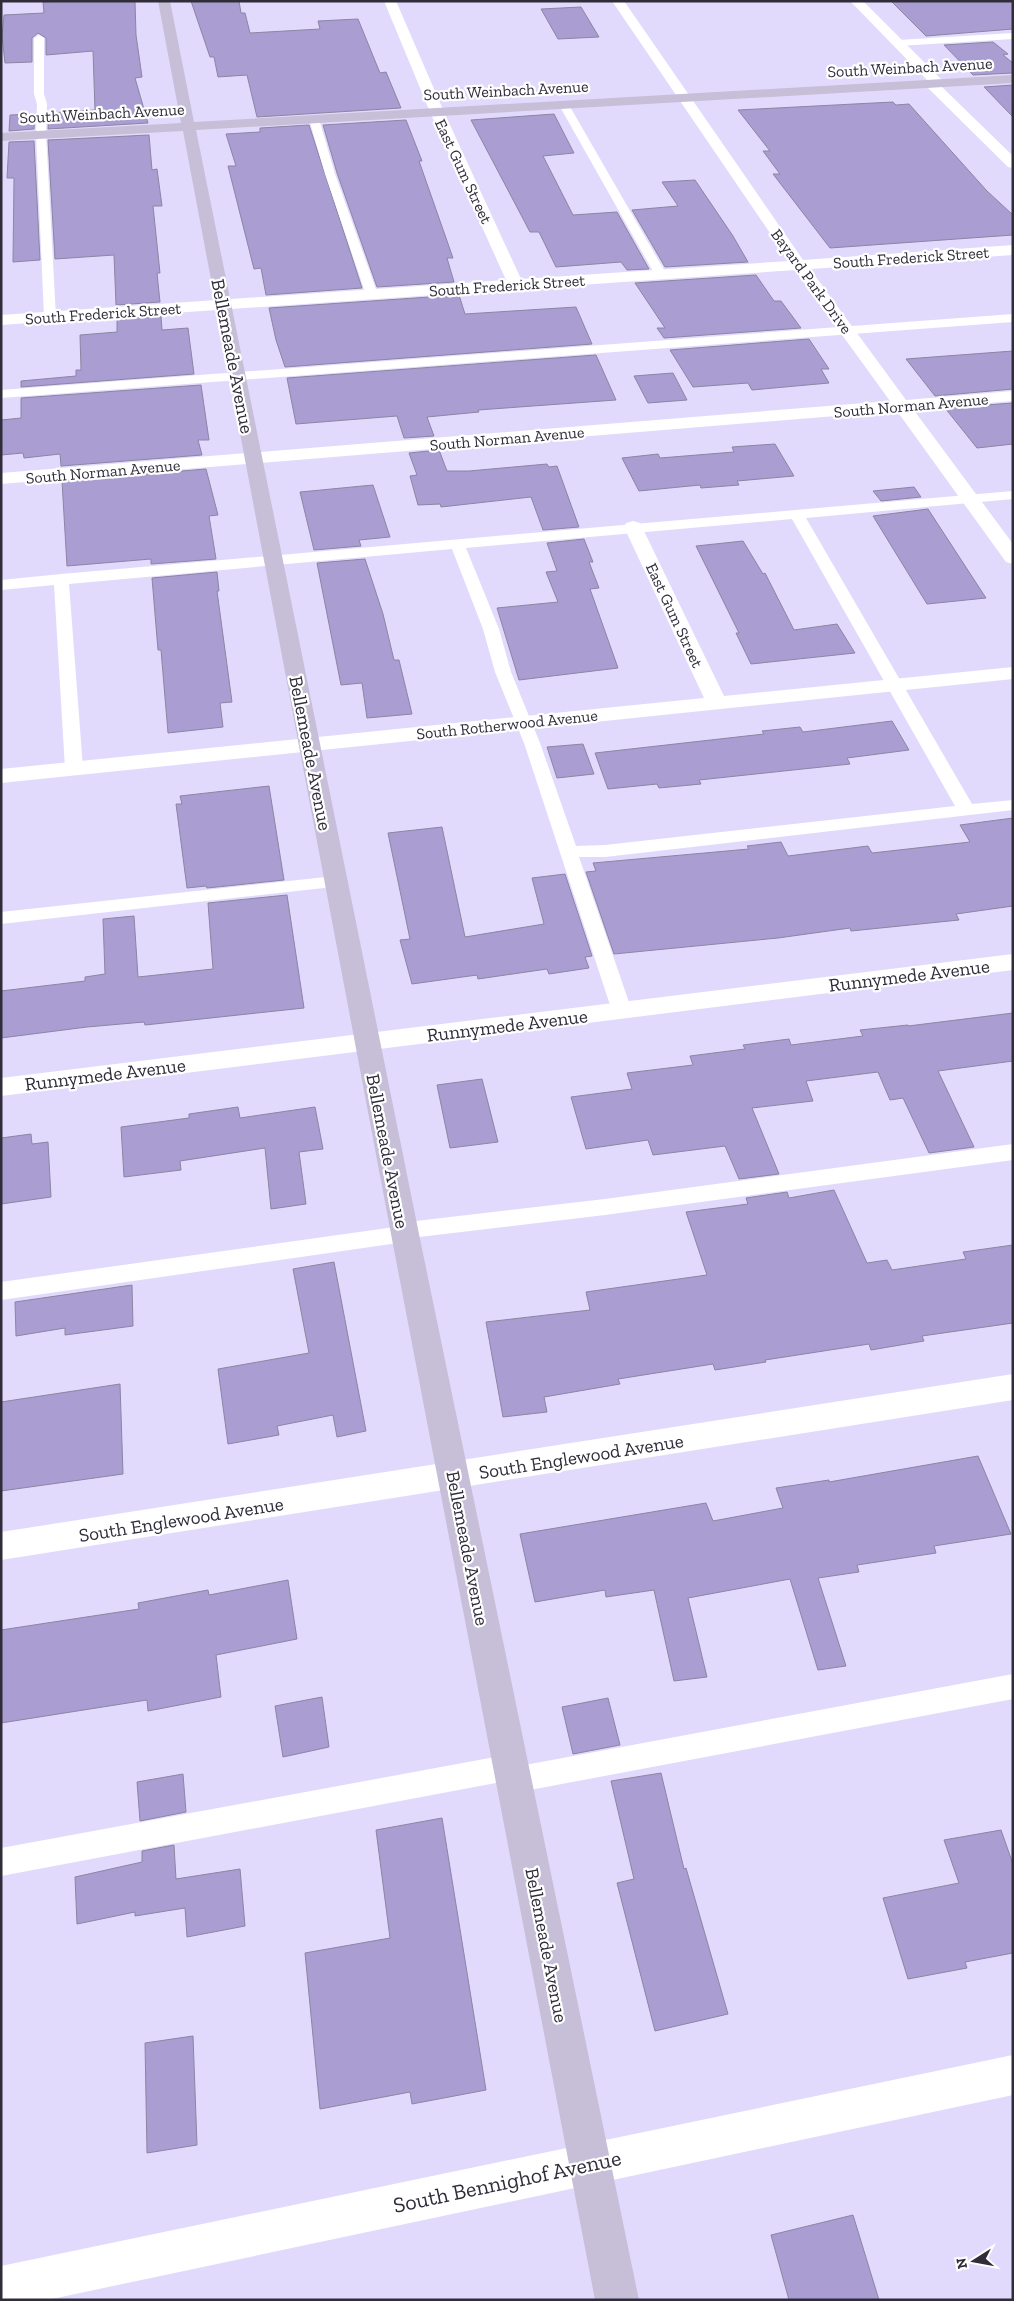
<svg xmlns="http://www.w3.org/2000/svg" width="1014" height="2301" viewBox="0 0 1014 2301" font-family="'Zilla Slab',serif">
<rect width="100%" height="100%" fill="#e2dafd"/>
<!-- building -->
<path fill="#a99dd1" stroke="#8c85a4" d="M62,1H135L136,35L142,77L135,78L148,123L48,129L49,113L95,110L93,51L46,55V38L38,33L32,38V62L5,63L2,36L4,15L44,13L43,2Z
M191,1H239L241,13H245L250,33L320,29L318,21L358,19L380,73L386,72L401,108L257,117L247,75L218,77L214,57H210Z
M891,1H1013V29L926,36Z
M581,7L599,37L558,39L541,9Z
M993,42L1008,54L1003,55L1013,63V73L973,75L944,45Z
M1013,85V117L984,87Z
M893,102L896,105L909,104L987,191L1013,215V235L830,248L773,174H780L763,151H770L738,110Z
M35,114L34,129L9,131L10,115Z
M554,114L574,153L543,156L573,215L617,212L649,269L627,270L621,262L556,267L539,232H530L471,120Z
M406,120L422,161H419L453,258H447L454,282L377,287L337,173L323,125Z
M309,125L362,288L266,295L261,268L254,269L228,166H236L226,134L260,132V128Z
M149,135L152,170L157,169L162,206H153L160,273H157L160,302L116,305L114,255L55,259L48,140Z
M34,141L40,260L13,262L14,178H7L9,142Z
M695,180L733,236L748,262L665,267L632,210L678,206L662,182Z
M756,275L774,301H781L801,328L664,338L657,328H665L635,283Z
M459,295L465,314L576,307L592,344L285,367L276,340L269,308Z
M161,316L162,330L188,328L194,374L21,387V381L76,376V370H81L80,335L117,332V319Z
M809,339L829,369H821L829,383L752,390L748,383L693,387L670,350Z
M1013,351V389L935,396L906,359Z
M596,355L616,400L478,410L479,412L427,417L434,436L404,438L397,416L296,424L287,378Z
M673,373L687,400L648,403L634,376Z
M201,385L209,440H198L202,455L61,466L60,454L24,458L23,453L1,455V420L21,418V398Z
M1013,403V444L977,448L945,408Z
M775,444L794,476L737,481L739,485L701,488L700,485L639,491L622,458L658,454L660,458L734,452L732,447Z
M439,450L447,471H469L547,464L549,467L557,466L579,527L543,530L531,497L441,507L440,504L418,505L410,476L417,475L409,453Z
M206,469L218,515L209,516L216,559L151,564V559L67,566L62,481Z
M373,485L390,537L359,540L361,546L314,550L300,492Z
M914,487L921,497L881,501L873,491Z
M928,509L986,598L927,604L873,516Z
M584,539L593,562H589L599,588L590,589L618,668L519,680L497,608L558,602L546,572L557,571L547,543Z
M743,541L763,574L765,573L794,630L837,624L855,653L751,664L736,633H739L696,546Z
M365,559L383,614L394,660H399L412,714L367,718L362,683L341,685L317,563Z
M217,572L219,591H217L232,702L220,703L223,727L168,733L161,650H158L152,578Z
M892,721L909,750L847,758L850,764L699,780L701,784L659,788L657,784L608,789L595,753L764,734L762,731L800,727L803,732Z
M583,744L594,774L557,778L547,747Z
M269,786L284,880L207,888L206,886L187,888L176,804H182L180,796Z
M1013,818V906L956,914L959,920L851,931L850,928L778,938L614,954L586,872L596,871L593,863L749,849L747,846L781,842L788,856L868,846L872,853L970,842L960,825Z
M442,827L465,937L544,924L532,878L565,874L592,956L585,957L589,968L549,974L547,969L478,979L477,975L412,984L400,940L410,939L388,833Z
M287,895L304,1008L145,1025L144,1022L87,1027L1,1038V991L85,981V977L105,974L103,919L134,916L138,977L213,969L208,903Z
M1013,1013V1061L938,1071L974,1147L929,1153L903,1098L890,1100L878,1072L806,1081L813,1101L752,1108L779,1174L739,1179L725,1146L653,1155L648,1140L586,1149L571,1097L632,1089L627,1073L693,1065L690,1056L745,1049L743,1045L789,1039L791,1045L863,1036L860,1030L908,1025V1026Z
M482,1079L498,1142L450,1148L437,1085Z
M238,1107L240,1118L315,1107L323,1149L299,1152L306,1204L271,1209L265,1148L180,1161L181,1170L124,1177L121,1127L189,1118V1114Z
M31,1134L32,1144L48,1142L51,1197L1,1204V1138Z
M834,1190L867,1263L887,1260L892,1270L966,1259L963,1252L1013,1245V1323L922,1336L924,1341L871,1350L869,1344L765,1360L766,1362L715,1370L713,1364L618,1379L620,1384L544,1397L547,1412L503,1417L486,1322L590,1310L586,1292L707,1275L686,1212L748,1204L746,1198L787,1192L789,1198Z
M334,1262L366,1431L337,1437L333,1415L277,1426L279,1435L228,1444L218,1369L309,1353L293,1269Z
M132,1285L133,1326L65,1335V1328L16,1336L15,1302Z
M120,1384L123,1474L1,1491V1402Z
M978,1456L1011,1534L934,1546L936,1553L857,1565L859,1572L818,1578L846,1666L818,1670L790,1579L688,1598L707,1677L674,1681L654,1590L606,1597L605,1590L535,1602L520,1534L706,1503L713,1521L783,1508L776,1488L829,1480V1482Z
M288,1580L297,1639L216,1655L221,1697L148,1711L147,1700L1,1723V1630L139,1609L138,1603L208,1590L209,1595Z
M322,1697L329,1747L283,1757L275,1706Z
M608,1698L620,1745L573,1754L562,1707Z
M661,1773L684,1869L686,1868L728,2014L655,2031L617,1883L634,1879L611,1781Z
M183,1774L186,1812L140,1821L137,1782Z
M442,1818L486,2090L412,2104L410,2092L320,2109L305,1953L390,1938L376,1830Z
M1001,1830L1013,1864V1953L965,1962L967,1968L908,1979L883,1898L959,1883L944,1840Z
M174,1845L176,1879L240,1869L245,1926L187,1937L185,1908L135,1916V1912L77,1924L75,1877L142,1862V1851Z
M193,2036L197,2145L147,2153L145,2043Z
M853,2215L879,2300H789L771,2235Z"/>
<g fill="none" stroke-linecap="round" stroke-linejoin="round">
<!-- lane -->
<path fill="#fff" fill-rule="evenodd" d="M1013,33V39L898,46L893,43L898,40Z
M39,35L44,38V94L47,104L46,134L56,317L50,321L44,317L36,134L37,104L34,94V38Z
M564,102L569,105L667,275L665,278L661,279L655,275L559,105Z
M314,116L319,119L335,174L378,295L376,298H368L366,295L325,174L309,119Z
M1013,314V322L1,398V390Z
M1013,491V499L806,518L972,804L1013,800V810L605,857H579L632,1011L629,1016L622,1018L615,1016L612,1011L524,743L495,672L483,629L452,549L69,584L83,768L80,772H68L65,768L54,585L1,590V580L61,574ZM792,519L955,806L605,845L576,846L540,743L511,672L499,629L466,548Z
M335,876L342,878L344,882L342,886L1,924V912Z
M1013,1144V1160L605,1215L419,1237L405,1242L1,1300V1282L402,1226L416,1221L605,1199Z
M1013,1674V1699L514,1793L504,1789L501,1782L1,1876V1848L512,1754L522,1758L525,1765Z"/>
<!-- street -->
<path fill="#fff" fill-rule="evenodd" d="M384,1H396L444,112L521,279L789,261L612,1H624L803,260L1013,245V255L810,269L906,400L1013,391V401L913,409L1013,544V564L1006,562L897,411L1,484V473L890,401L795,270L1,325V315L506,280L430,112Z
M850,1H863L943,81L944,84L942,87L1013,156V168L1008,167L927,87L926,84L928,81Z
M633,521L640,523L642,527L724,696L1013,667V679L1,783V769L704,698L624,527L626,523Z
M1013,954V970L1,1096V1078Z
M1013,1374V1400L1,1560V1532Z
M1013,2055V2095L47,2300H1V2266Z"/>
<!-- secondary -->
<path fill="#c6bfd7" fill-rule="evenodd" d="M158,1H170L194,122L1013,75V83L196,130L419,1234L639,2300H595L391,1234L183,131L1,141V133L181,123Z"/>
</g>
<g text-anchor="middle" stroke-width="4.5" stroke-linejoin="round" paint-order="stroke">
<!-- far-street labels -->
<g font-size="16" fill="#302d3a" stroke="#fff">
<text transform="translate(910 67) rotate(-3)" y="6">South Weinbach Avenue</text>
<text transform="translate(506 90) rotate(-3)" y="6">South Weinbach Avenue</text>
<text transform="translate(102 113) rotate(-3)" y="6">South Weinbach Avenue</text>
<text transform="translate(464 171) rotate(65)" y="6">East Gum Street</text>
<text transform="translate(911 257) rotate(-4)" y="6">South Frederick Street</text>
<text transform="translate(812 281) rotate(54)" y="6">Bayard Park Drive</text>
<text transform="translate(507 285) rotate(-4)" y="6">South Frederick Street</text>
<text transform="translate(103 313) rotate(-4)" y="6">South Frederick Street</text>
<text transform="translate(911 405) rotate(-5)" y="6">South Norman Avenue</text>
<text transform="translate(507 438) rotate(-5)" y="6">South Norman Avenue</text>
<text transform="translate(103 471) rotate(-5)" y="6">South Norman Avenue</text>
<text transform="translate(675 615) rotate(65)" y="6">East Gum Street</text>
<text transform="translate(507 724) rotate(-6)" y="6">South Rotherwood Avenue</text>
</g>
<!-- street labels -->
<g font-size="19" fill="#302d3a" stroke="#fff">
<text transform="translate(233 356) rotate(79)" y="7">Bellemeade Avenue</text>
<text transform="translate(311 753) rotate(79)" y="7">Bellemeade Avenue</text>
<text transform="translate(909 975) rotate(-7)" y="7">Runnymede Avenue</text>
<text transform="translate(507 1025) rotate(-7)" y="7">Runnymede Avenue</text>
<text transform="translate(105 1074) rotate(-7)" y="7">Runnymede Avenue</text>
<text transform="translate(388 1151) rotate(79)" y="7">Bellemeade Avenue</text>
<text transform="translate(581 1456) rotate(-9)" y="7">South Englewood Avenue</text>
<text transform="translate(181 1519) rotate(-9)" y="7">South Englewood Avenue</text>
<text transform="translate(468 1548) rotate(79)" y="7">Bellemeade Avenue</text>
<text transform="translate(547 1945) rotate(79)" y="7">Bellemeade Avenue</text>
</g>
<!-- near-street labels -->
<g font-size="22" fill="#302d3a" stroke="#fff">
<text transform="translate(507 2181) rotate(-12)" y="8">South Bennighof Avenue</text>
</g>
</g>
<!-- border -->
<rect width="1014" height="2301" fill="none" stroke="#302d3a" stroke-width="5"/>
<!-- north arrow -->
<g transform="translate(974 2261) rotate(259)" stroke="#ffffff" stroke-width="4" paint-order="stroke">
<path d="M0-4L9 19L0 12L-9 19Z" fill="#302d3a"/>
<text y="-8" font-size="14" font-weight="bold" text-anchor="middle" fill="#302d3a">N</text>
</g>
</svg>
